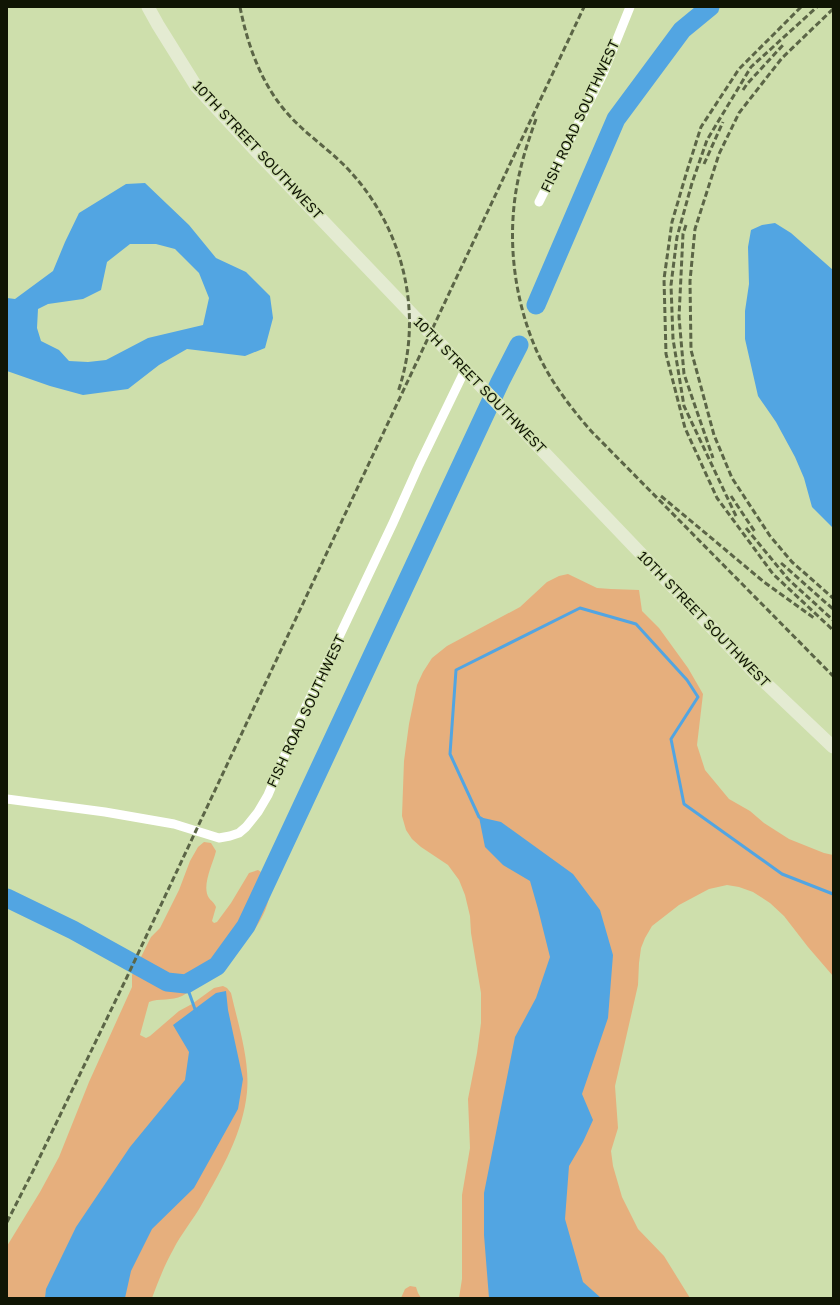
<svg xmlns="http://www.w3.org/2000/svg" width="840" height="1305" viewBox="0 0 840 1305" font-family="'Golos Text',sans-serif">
<rect width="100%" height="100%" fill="#cedfac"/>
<!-- green -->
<path fill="#e6af7d" d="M568,574L597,588L611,589L639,590L642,611L659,628L688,668L703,694L697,745L705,770L729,799L750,811L764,823L789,839L824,853L833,855V976L808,947L784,916L770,903L753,892L739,887L727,885L709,889L679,905L652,926L645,938L641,948L639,963L638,985L615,1086L618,1128L611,1151L613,1166L622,1197L638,1229L664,1256L690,1298H459L462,1279V1195L470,1148L468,1099L477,1053L481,1023V993L471,933L470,916L465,895L459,880L448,865L421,847L412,839L406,830L402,816L404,761L409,724L417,685L423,672L432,658L447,646L520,607L547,582L559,576Z
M204,842L211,843L216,851C213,864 201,886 209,898C211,901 214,902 216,907L212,921L214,923L217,922L231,903L249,873L258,870L264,874C266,878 269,883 270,888C270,918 240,950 219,969C213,974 205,978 199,983C193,987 188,993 182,996C172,1001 159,998 149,1002L140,1035L146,1038L150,1036L179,1011L192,1004L214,988L223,986L227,988L231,993C238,1024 250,1060 247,1092C243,1133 222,1169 202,1204C193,1220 181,1234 173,1250C164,1266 158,1282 152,1298H7V1246L40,1192L59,1157L89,1082L132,987V975L151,937L160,928L179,890L190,861L198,847Z
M410,1286L416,1287L418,1293L421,1298H401L405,1289Z"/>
<!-- water -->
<path fill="#52a5e2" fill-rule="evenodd" d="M145,183L189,225L216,258L246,272L270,296L273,318L265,348L245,356L187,349L159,365L128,389L83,395L50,386L7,371V298L15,299L53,271L65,242L79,213L126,184ZM130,244H156L175,249L199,273L209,298L203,325L148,338L106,360L88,362L69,361L59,350L41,341L37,328L38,309L48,304L83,299L101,290L107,262Z
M775,223L791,233L833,270V528L812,507L804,478L795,457L776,422L758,396L745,339V311L749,284L748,247L751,230L762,225Z
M479,817L501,822L573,874L600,910L613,955L608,1018L582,1094L593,1120L583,1142L569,1166L565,1219L583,1282L601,1298H489L484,1235V1193L515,1037L536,998L550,957L538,909L530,881L503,865L485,847Z
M226,991L228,1010L243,1079L238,1109L194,1188L152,1229L131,1271L125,1298H45L46,1289L76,1227L130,1147L185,1080L189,1052L173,1025L216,993Z"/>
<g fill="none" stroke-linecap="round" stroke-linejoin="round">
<!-- stream -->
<path stroke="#52a5e2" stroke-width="3" d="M482,819L479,817L450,754L456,670L580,608L636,624L687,680L698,697L671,739L684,804L782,874L833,894
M186,984L196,1012"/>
<!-- river -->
<path stroke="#52a5e2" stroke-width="19" d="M536,305L616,119L682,30L710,7
M7,898L73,930L167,982L186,984L217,966L246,926L500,382L519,345"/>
<!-- minor -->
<path stroke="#fff" stroke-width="9" d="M539,202L603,74L630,7
M7,799L105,812L174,824L219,838L230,836L239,833L246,827L258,812L268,795L300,719L393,523L419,465L465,370"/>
<!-- secondary -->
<path stroke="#e4ebd2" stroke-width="13" d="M148,7L158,25L196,86L257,152L755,673L833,747"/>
<!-- rail -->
<path stroke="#5b6546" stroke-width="3" stroke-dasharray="6 3" stroke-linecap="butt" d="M240,7C247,42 259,78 282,107C300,130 325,146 346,167C403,226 425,313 398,392
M801,7L739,69L701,127L687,171L672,222L664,279L666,354L685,428L717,498L773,574L833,630
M833,9L782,58L739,113L719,154L695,229L690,281L691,350L714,435L732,478L770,536L792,562L833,598
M743,90L747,84L783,45
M536,119C530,136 524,153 520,171C506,229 512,292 535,347C548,378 569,406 592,432L833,676
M704,164L723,122
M686,225L683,234L679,317L684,374L713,458
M661,496L764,582L814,618
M731,496L755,532
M736,516L684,406L673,339L671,285L677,237L692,183L707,140L751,67L817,7
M746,528L788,579L833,620
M781,563L833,609
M7,1222L33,1171L127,977L584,7"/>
</g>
<g text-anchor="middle" stroke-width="3" stroke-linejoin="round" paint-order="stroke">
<!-- street labels -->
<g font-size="14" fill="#101504" stroke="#cedfac">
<text transform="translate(580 116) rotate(-65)" y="5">FISH ROAD SOUTHWEST</text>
<text transform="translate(258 150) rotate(47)" y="5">10TH STREET SOUTHWEST</text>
<text transform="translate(480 385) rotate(46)" y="5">10TH STREET SOUTHWEST</text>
<text transform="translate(704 619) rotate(46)" y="5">10TH STREET SOUTHWEST</text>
<text transform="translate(306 711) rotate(-65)" y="5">FISH ROAD SOUTHWEST</text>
</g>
</g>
<!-- border -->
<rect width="840" height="1305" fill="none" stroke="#101504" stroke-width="16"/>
</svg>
